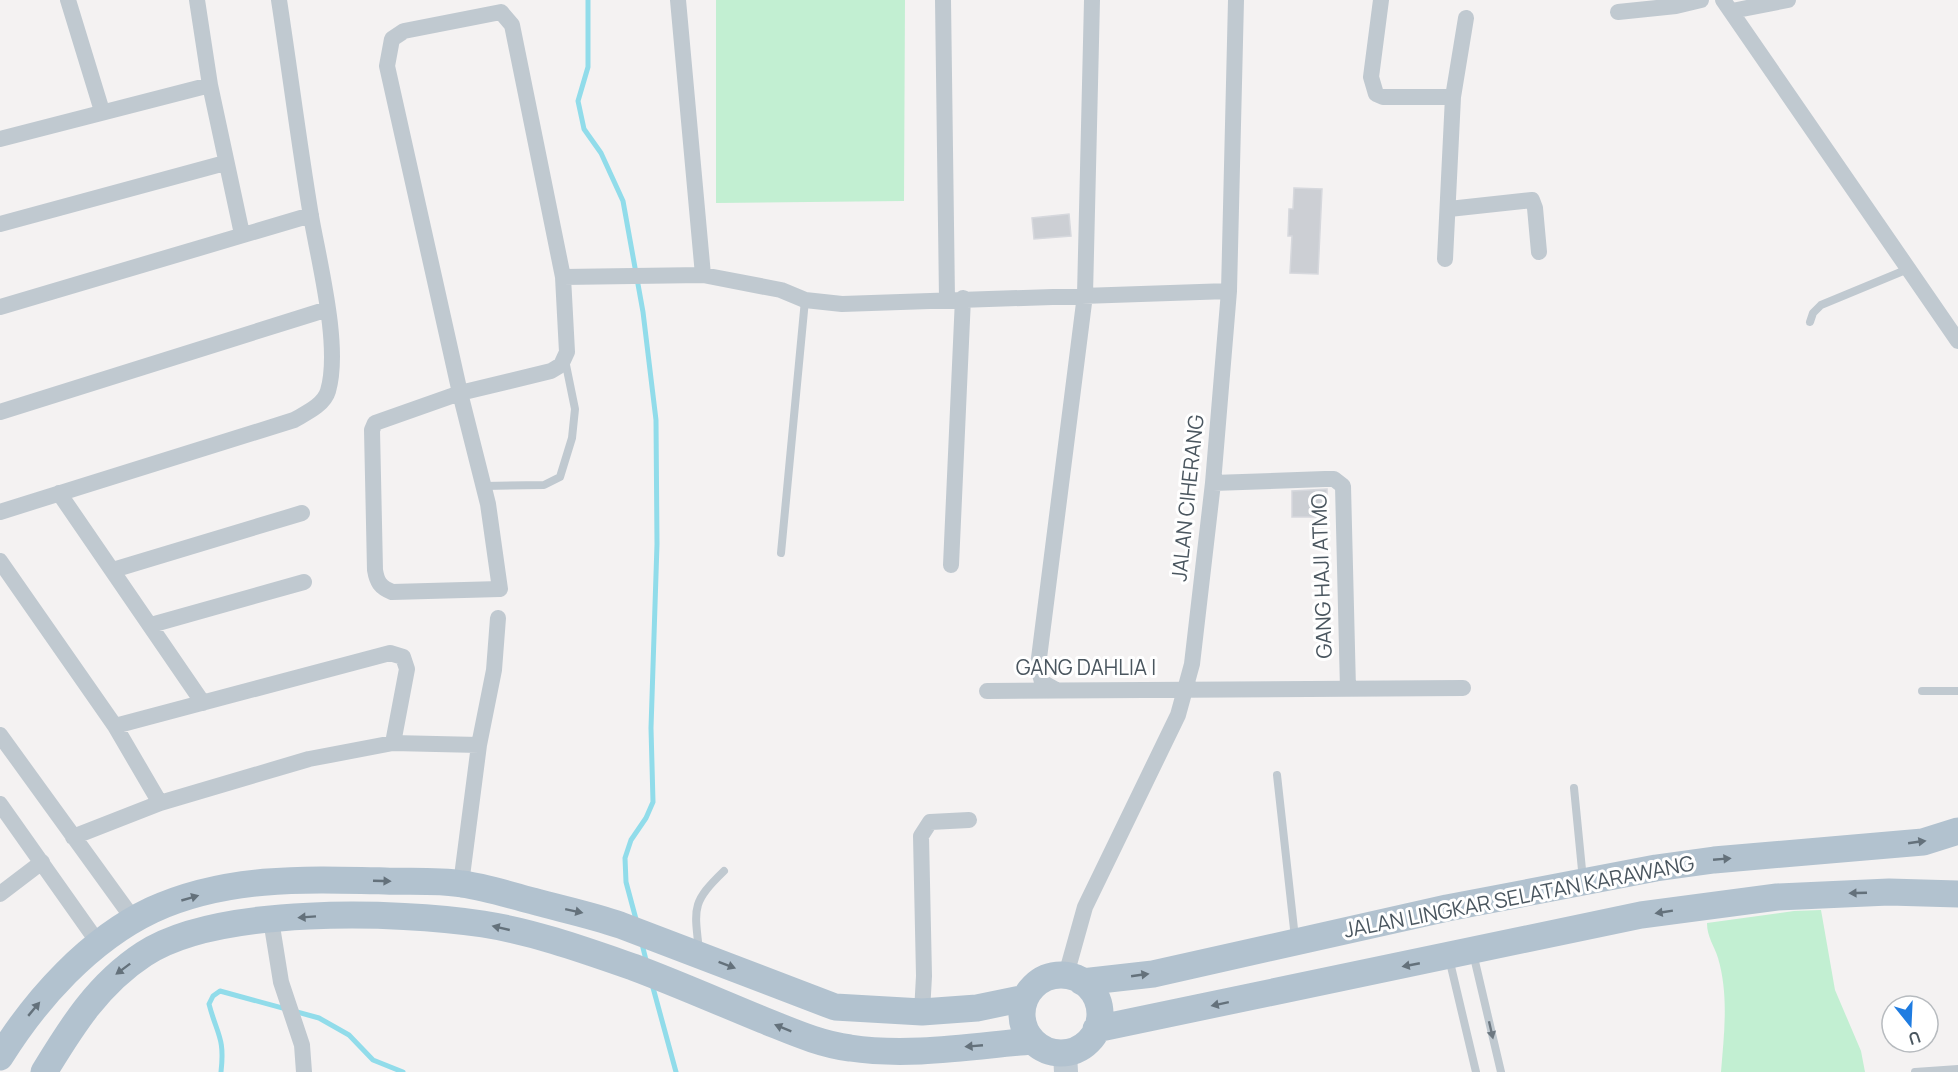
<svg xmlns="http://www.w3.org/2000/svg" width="1958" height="1072" viewBox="0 0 1958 1072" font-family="Manrope,sans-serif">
<rect width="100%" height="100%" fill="#f4f2f2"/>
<!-- green -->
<path fill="#c2efd2" d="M716,0H905L904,201L716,203Z
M1821,910L1835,990L1861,1051L1865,1072H1721C1724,1035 1729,995 1718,958C1714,945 1707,937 1707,923L1794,911Z"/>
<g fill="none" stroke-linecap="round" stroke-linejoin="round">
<!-- stream -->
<path stroke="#91dcea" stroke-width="5" d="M588,0V67L578,101L584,129L601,153L623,201L643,312L656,420L657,544L651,728L653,802L646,818L631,840L625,858L626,882L637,923
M642,944L647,964
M652,984L676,1072
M221,1072C225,1037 217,1035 209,1004L213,996L220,991L319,1018L349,1035L373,1060L403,1072"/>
</g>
<!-- building -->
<path fill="#cccfd4" stroke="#d6d8dd" stroke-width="1.5" d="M1294,188L1322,189L1318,274L1290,273L1292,236H1288L1289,209H1293Z
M1069,214L1071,236L1034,239L1032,218Z
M1327,489V517H1292V491Z"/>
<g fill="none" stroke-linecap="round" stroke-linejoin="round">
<!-- lane -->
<path stroke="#c0c9d0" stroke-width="8" d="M1810,322L1813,313L1821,305L1908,269
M484,486L544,485L560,477L572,438L575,409L565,360
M781,553L805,300
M1922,691H1958
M1277,775L1295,938
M1574,788L1583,880
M699,950C694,907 692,902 724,871
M1473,953L1501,1072
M1449,958L1476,1072
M1915,1072L1958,1069"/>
<!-- street -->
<path stroke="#c0c9d0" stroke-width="16" d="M68,0L102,111
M197,0L210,85L242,234
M678,0L703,275
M943,0L947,299
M1381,0L1371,77L1376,94L1383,97H1453
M1723,0L1958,341
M1732,11L1788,0
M1618,12L1676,6L1701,0
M0,139L210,85
M1449,209L1532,200L1535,208L1539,252
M0,224L225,163
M1445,259L1453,97L1466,18
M563,277L703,275L781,290L805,300L842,304L1229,291
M0,307L311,215
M460,393L488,504L500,589L392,592C380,587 377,582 375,570L372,430L375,423L460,393L551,371L561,365L567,352L563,277L512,25L501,12L404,31L392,39L387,66L460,393
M0,412L328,309
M1213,483L1325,479H1334L1343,486L1348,689
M59,493L203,703
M0,512L294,420C306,413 324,405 328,391C341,347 319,262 311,216C299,144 290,72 279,0
M0,561L115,726L160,803
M951,565L963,298
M113,570L302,513
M151,625L304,582
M1056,690L1042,682L1038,666L1085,295L1092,0
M987,691L1463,688
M115,726L390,653L403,657L407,669L393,743
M0,735L134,920
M0,804L99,944
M73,837L160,803L309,759L393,743L479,745
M461,884L479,745L494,670L498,618
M0,894L42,862
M271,920L281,982L302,1045L304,1072
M1066,975L1085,907L1178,715L1192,664L1213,483L1229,291L1236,0
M922,1012L924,976L921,836L930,822L969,820"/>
<!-- secondary -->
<path stroke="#c0cbd4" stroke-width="24" d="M1065,1053L1066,1072"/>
<!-- primary -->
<path stroke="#b2c2cf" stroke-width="27" d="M1022 1014a39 39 0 1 1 78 0a39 39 0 1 1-78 0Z
M1082,982L1153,974L1447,908L1656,868L1714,860L1923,842L1958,831
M1096,1029L1641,915L1777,897L1889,892L1958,894
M0,1057C36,999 89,940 152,910C226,876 306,879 385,881C410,882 437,880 462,884C486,887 509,895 533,901C562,909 591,915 620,925L835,1007L922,1012L977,1008L1025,998
M44,1072C72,1026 98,984 144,954C217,906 397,911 483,924C534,932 584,950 633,967C676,983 719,1002 763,1020C791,1031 819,1044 850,1048C909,1057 973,1046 1032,1041"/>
</g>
<!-- one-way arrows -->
<defs><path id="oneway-solid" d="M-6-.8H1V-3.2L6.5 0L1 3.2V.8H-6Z" transform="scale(1.5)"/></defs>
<g fill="#64717b">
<use href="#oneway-solid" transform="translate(1917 842) rotate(-8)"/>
<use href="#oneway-solid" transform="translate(1722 859) rotate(-5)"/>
<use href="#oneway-solid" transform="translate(382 881) rotate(2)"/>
<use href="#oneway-solid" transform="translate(1858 893) rotate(178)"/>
<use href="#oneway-solid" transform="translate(190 898) rotate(-16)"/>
<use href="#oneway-solid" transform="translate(574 911) rotate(12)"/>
<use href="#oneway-solid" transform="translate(1664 912) rotate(171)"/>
<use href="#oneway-solid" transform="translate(307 917) rotate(176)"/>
<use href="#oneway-solid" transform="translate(501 928) rotate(-167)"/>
<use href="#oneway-solid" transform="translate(727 965) rotate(21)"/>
<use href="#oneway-solid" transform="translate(1411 965) rotate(169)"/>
<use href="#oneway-solid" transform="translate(123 969) rotate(143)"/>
<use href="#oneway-solid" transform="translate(1140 975) rotate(-8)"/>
<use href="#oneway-solid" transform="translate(1220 1004) rotate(168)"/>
<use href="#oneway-solid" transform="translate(34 1009) rotate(-50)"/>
<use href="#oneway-solid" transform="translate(783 1028) rotate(-158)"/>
<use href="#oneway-solid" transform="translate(974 1046) rotate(175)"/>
</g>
<use fill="#6d7881" href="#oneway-solid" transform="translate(1491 1030) rotate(77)"/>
<g text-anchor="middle" stroke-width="6" stroke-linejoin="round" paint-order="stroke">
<!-- street labels -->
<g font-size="21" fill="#4a565f" stroke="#fff">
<text transform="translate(1188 498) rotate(-84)" y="7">JALAN CIHERANG</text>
<text transform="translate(1322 576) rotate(-92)" y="7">GANG HAJI ATMO</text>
<text x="1086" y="675">GANG DAHLIA I</text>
<text transform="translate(1519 897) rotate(-11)" y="7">JALAN LINGKAR SELATAN KARAWANG</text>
</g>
</g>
<!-- north arrow -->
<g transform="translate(1910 1024) rotate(162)"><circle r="28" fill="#ffffff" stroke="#b7bbbf" stroke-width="1.5"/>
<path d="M0-4.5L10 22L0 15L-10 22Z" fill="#1f7ce1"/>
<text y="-9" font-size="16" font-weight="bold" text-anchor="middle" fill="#4a565f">U</text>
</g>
</svg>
